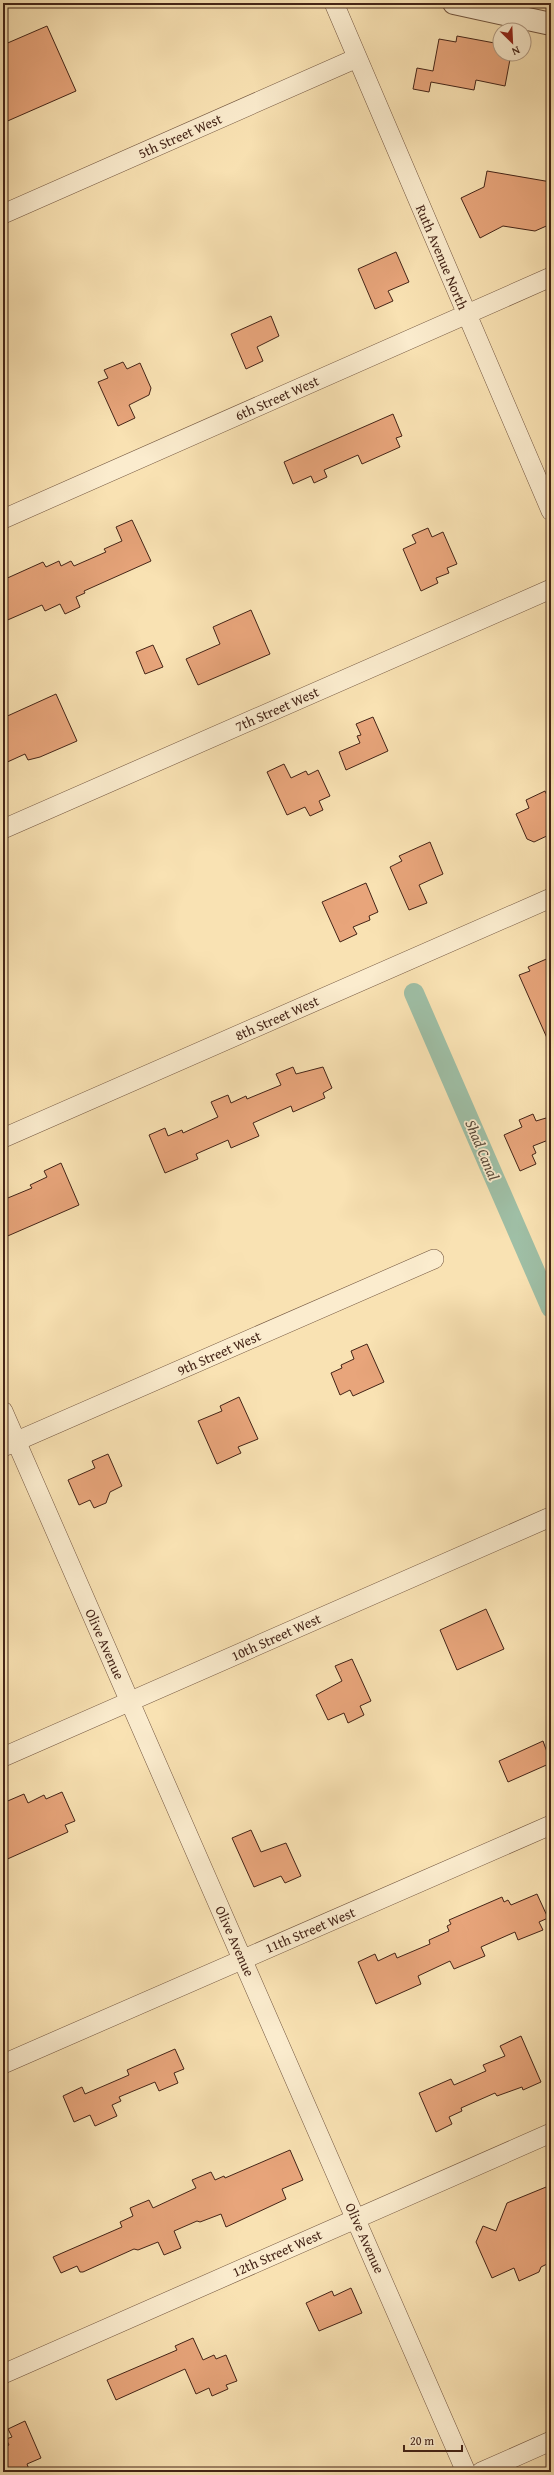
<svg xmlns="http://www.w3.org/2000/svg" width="554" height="2475" viewBox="0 0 554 2475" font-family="'Gentium Book Plus',serif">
<rect width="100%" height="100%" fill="#f9e2b3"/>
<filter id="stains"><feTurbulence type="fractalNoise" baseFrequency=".005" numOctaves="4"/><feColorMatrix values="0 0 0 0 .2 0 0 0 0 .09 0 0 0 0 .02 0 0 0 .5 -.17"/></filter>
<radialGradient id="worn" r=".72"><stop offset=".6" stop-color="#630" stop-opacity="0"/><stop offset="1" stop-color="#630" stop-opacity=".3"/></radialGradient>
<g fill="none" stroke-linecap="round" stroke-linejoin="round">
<!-- canal -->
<path stroke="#9fbfa6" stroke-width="20" d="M414,993L551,1308"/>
</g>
<!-- building -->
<path fill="#e8a57b" stroke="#442417" d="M47,26L76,91L3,123V45Z
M457,36L500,44V54H511L505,86L476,80L474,90L431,82L429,92L413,89L417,68L433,71L439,39L456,42Z
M487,171L551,182V224L535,231L503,226L480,238L461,198L484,187Z
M396,252L409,282L388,291L393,301L375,309L358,269Z
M271,316L279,336L257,347L263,361L246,369L231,334Z
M123,362L127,369L140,363L151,388L149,395L129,405L135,418L118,426L98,382L108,378L104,370Z
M393,414L402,436L396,438L400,447L362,464L358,455L324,470L327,477L314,483L311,476L293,484L284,462Z
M132,520L151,561L84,591L85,593L76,597L80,607L65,614L60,604L45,611L42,605L3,622V580L43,562L46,567L59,561L61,566L71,561L74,566L106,552L104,549L122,541L116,527Z
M428,528L432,537L443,532L457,564L447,568L449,573L436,578L438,583L421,591L403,549L416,543L412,535Z
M251,610L270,654L198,685L186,659L220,644L213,627Z
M153,645L163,667L145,674L136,652Z
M56,694L77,741L40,757L28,760L25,754L3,764V718Z
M373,717L388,751L346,770L339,752L360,743L357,736L361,735L356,724Z
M284,764L291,778L306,771L308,775L318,770L330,796L319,801L323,810L310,816L305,807L287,815L267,772Z
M545,791L551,804V834L534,842L527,839L516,814L529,808L526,800Z
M430,842L443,874L419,885L427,903L409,910L390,867L402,861L399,856Z
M366,883L378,912L369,916L370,920L353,927L357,934L340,942L322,902Z
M551,957V1047L519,975L530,971L528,967Z
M293,1067L296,1074L323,1067L332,1088L323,1093L325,1098L293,1112L291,1106L253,1123L259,1136L231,1148L228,1140L196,1154L198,1159L165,1173L149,1135L165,1128L168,1136L182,1130L183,1133L218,1117L211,1102L228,1095L231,1103L246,1096L247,1099L281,1085L276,1074Z
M533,1114L536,1121L546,1118L551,1130V1139L533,1146L536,1153L532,1155L536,1164L520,1171L504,1135L522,1127L519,1120Z
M61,1163L79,1205L3,1238V1200L32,1188L30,1185L47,1177L44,1171Z
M367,1344L384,1382L353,1396L350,1390L340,1395L331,1373L342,1368L341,1365L354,1359L351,1351Z
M239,1397L258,1439L238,1447L241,1453L217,1464L198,1421L222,1411L220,1406Z
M108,1454L122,1486L110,1492L106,1503L94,1508L90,1500L79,1505L68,1480L95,1468L92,1461Z
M486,1609L504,1649L457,1670L440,1630Z
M352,1659L371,1701L360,1706L364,1715L348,1723L344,1713L328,1720L316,1695L342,1681L335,1666Z
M543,1741L551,1763L508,1782L499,1761Z
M62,1792L75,1821L65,1825L68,1832L3,1861V1803L24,1794L28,1803L44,1795L46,1799Z
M251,1830L261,1852L286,1843L301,1876L285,1883L281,1876L254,1887L232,1838Z
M537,1894L548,1918L539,1922L543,1930L518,1940L515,1932L481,1947L485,1956L454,1969L450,1961L418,1976L421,1984L376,2004L358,1962L375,1954L378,1961L395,1953L397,1958L430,1944L429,1940L449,1931L447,1926L451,1924L449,1920L502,1897L504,1902L508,1900L511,1905Z
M521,2036L541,2082L523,2090L522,2087L497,2096L495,2093L461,2108L462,2111L449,2117L452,2124L436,2132L419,2093L451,2079L454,2085L486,2071L483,2065L505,2056L500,2046Z
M175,2049L184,2069L174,2073L178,2083L159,2091L155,2082L119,2097L121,2101L112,2105L117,2116L95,2126L90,2115L74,2122L63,2096L82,2087L85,2094L129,2075L127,2070Z
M290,2150L303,2180L282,2189L286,2199L226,2227L221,2214L200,2222L197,2221L174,2231L181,2248L164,2255L158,2242L138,2250L134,2249L83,2272H80L77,2266L61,2273L53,2257L122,2227L120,2222L133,2216L130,2208L149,2200L153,2208L196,2188L192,2180L211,2172L215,2180L224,2176L225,2178Z
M551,2185V2262L541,2267L539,2272L519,2281L514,2268L492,2278L476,2242L483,2226L496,2231L507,2203Z
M351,2288L362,2313L319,2331L306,2303L332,2291L334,2296Z
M193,2338L203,2360L214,2355L216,2359L226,2355L237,2381L226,2385L228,2389L212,2396L209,2388L196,2394L185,2369L116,2400L107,2380L177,2350L175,2346Z
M25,2421L41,2458L27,2464L30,2472H3V2448L9,2445L6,2439L12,2437L8,2429Z"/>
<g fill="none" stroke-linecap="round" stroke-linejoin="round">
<defs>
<path id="minor" d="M334,3L551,511
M3,214L357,58
M3,519L551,277
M3,829L551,589
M3,1138L551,898
M3,1411L466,2472
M3,1447L434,1259
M3,1757L548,1518
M3,2064L551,1825
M3,2374L551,2133
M481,2472L551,2441"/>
<path id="tertiary" d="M454,3L551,24"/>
</defs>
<!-- minor casing -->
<use href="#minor" stroke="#71543e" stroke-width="20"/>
<!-- tertiary casing -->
<use href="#tertiary" stroke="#71543e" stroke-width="24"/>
<!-- minor -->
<use href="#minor" stroke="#fbecce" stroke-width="19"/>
<!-- tertiary -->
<use href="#tertiary" stroke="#fbecce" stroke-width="22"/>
</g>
<g text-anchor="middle" stroke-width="3.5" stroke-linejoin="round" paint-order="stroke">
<!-- street labels -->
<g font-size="14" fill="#442417" stroke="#fbecce">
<text transform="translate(180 136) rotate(-24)" y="5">5th Street West</text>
<text transform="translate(442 257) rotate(67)" y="5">Ruth Avenue North</text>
<text transform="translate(277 398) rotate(-24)" y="5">6th Street West</text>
<text transform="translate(277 709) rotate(-24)" y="5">7th Street West</text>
<text transform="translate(277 1018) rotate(-24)" y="5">8th Street West</text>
<text transform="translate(219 1353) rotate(-24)" y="5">9th Street West</text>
<text transform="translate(276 1637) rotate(-24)" y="5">10th Street West</text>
<text transform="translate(105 1644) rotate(66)" y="5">Olive Avenue</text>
<text transform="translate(310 1930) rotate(-23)" y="5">11th Street West</text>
<text transform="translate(235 1941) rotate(66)" y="5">Olive Avenue</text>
<text transform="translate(365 2238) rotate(66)" y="5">Olive Avenue</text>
<text transform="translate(277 2253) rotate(-24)" y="5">12th Street West</text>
</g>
<!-- water labels -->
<g font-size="15" font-style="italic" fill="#5b4b3b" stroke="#fbecce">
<text transform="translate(482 1150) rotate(67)" y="5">Shad Canal</text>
</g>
</g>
<!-- margin -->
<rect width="554" height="2475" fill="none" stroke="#f9e2b3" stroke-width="16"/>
<rect x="4" y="4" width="546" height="2467" fill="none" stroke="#442417" stroke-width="2"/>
<rect x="8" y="8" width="538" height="2459" fill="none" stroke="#442417"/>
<!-- north arrow -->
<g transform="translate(512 42) rotate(156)"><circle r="19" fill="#fbecce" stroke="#b29c85"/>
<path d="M0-3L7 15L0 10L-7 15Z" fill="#8f2418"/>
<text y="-6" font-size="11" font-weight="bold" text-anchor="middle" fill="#442417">N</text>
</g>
<!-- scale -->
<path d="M404 2445v6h58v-6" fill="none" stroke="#442417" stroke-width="2"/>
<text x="410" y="2445" font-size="12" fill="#442417" stroke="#fbecce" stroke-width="3" paint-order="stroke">20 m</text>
<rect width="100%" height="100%" filter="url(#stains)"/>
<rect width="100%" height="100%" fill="url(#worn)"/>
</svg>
